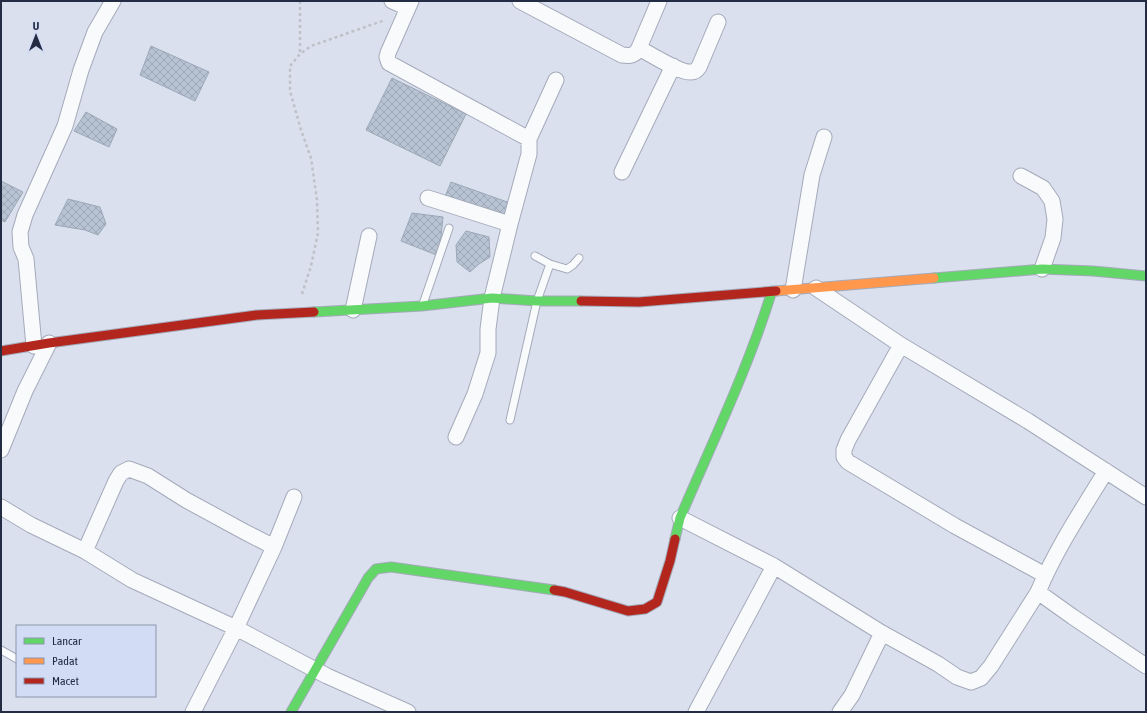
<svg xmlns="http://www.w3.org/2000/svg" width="1147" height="713" viewBox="0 0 1147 713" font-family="'Asap Condensed',sans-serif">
<defs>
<pattern id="building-cross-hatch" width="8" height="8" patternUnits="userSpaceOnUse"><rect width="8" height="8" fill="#b7c3d3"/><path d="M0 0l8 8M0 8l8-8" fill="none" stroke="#9da8b6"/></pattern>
</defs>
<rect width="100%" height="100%" fill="#dae0ed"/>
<!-- building -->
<path fill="url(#building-cross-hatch)" stroke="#9ba7b7" d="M151,46L209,72L195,101L140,75Z
M392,78L466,114L440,166L366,130Z
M86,112L117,129L109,147L74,131Z
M1,181L23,192L5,222L1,220Z
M451,182L513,204L507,221L444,199Z
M68,199L100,207L106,224L98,235L85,230L55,225Z
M412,213L443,217L439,256L401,241Z
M466,231L489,237L490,257L479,264L470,272L457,262L456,245Z"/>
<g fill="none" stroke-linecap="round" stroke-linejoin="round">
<defs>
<path id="lane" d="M535,256L550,264L567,269L573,265L579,258
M423,304L449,228
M510,420L537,301L550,264
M1,650L17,659"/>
<path id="street" d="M392,1L408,8
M411,1L388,53L387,57L389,63L529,139V154L510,224L492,298L488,329V353L475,394L456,437
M520,1L622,55C630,56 635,56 639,48L659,1
M639,48C650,54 680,73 691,72C695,72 697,70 699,67L718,22
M529,139L556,80
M622,172L673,66
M1021,176L1043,188L1052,201L1055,219L1053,238L1042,269
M428,198L510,224
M816,288L901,345L1028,421L1146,497
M793,290L812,175L824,137
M353,310L369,236
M901,345L848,440L844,450V457L848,462L955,526L1045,575
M34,346L26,259L21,247L20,232L25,215L65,126L81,70L95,32L113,1
M1,450L25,391L49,343
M1106,471C1082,510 1056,549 1038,592L1073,617L1146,666
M1,507L31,525L85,551L132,580L236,628L327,676L408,712
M680,518L774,566L882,633L938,664L957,677L971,682L981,678L991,666L1038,592
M85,551L116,481L121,473L129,469L148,476L186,500L243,531L274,547
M193,712L236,628L274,547L294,497
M696,712L774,566
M840,712L852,695L882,633"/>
<path id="fast" d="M934,278L1042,269L1093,271L1146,276
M314,312L422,306L492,298L537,301H581
M675,539L680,518C712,443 748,369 772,291
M291,712L368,578L376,569L391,567L554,590"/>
<path id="slow" d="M776,291L934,278"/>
<path id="jam" d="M581,301L639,302L776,291
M1,351L49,343L257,315L314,312
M554,590L565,592L628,611L645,609L657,602L670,561L675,539"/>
</defs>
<!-- lane casing -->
<use href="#lane" stroke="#a4aaba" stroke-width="9"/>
<!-- street casing -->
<use href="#street" stroke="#a4aaba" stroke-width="17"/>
<!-- fast casing -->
<use href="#fast" stroke="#a4aaba" stroke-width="11"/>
<!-- slow casing -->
<use href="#slow" stroke="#a4aaba" stroke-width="11"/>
<!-- jam casing -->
<use href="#jam" stroke="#a4aaba" stroke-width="11"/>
<!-- path -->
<path stroke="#bec2c8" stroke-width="2.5" stroke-dasharray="3 3" stroke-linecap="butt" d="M300,1V53
M302,294L311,266L318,233L317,200L311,158L301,130L290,91V66L300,54L311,46L385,20"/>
<!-- lane -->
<use href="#lane" stroke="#f9fafc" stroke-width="7"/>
<!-- street -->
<use href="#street" stroke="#f9fafc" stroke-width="15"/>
<!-- fast -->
<use href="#fast" stroke="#63d668" stroke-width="9"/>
<!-- slow -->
<use href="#slow" stroke="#ff974d" stroke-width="9"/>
<!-- jam -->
<use href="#jam" stroke="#b3261e" stroke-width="9"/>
</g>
<!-- border -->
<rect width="1147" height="713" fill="none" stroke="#232c43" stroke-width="4"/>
<!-- legend -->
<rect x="16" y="625" width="140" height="72" fill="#d2dcf5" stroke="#8c96ae"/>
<rect x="24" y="638" width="20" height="6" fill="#63d668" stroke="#8c96ae"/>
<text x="52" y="645" font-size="12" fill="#232c43">Lancar</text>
<rect x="24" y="658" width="20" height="6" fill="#ff974d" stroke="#8c96ae"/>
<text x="52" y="665" font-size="12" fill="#232c43">Padat</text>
<rect x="24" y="678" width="20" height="6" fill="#b3261e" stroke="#8c96ae"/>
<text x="52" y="685" font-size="12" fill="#232c43">Macet</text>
<!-- north arrow -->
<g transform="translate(36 36)" stroke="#d2dcf5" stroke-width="3" paint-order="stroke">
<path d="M0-3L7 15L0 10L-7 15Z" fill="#232c43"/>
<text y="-6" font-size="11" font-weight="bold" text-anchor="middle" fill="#232c43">U</text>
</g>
</svg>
